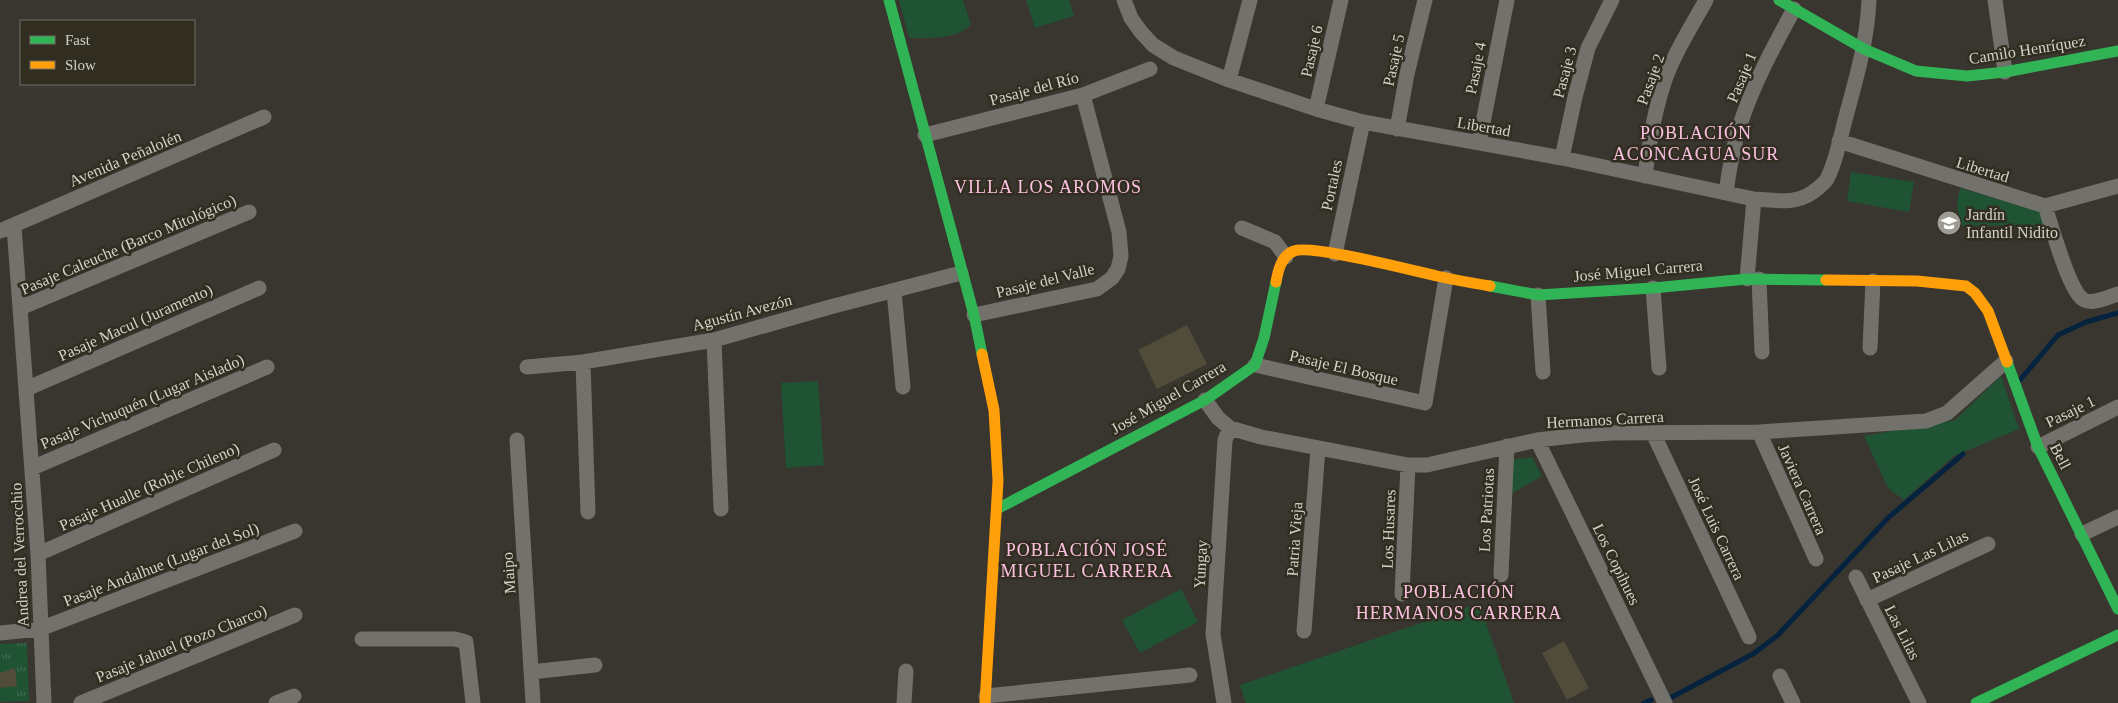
<svg xmlns="http://www.w3.org/2000/svg" width="2118" height="703" viewBox="0 0 2118 703" font-family="Georgia,serif">
<defs>
<pattern id="grass-tufts" width="24" height="20" patternUnits="userSpaceOnUse" patternTransform="scale(1.25)"><rect width="24" height="20" fill="#205334"/><path d="M3 7l-1-3M5 7V3M7 7l1-3M15 17l-1-3M17 17v-4M19 17l1-3" fill="none" stroke="#406b50"/></pattern>
</defs>
<rect width="100%" height="100%" fill="#38362f"/>
<!-- grass -->
<path fill="url(#grass-tufts)" d="M27,643L29,701L0,702V644Z"/>
<!-- park -->
<path fill="#205334" d="M899,0H963L971,25C955,40 929,38 909,38Z
M1026,0H1069L1074,16L1035,28Z
M1851,172L1914,182L1909,212L1847,201Z
M1960,188L2041,212L2049,237L2019,225L1960,226L1957,203Z
M2001,376L2019,429L1954,456L1904,500L1888,488L1864,436L1955,420Z
M818,381L824,465L786,468L781,383Z
M1532,457L1542,476L1511,494V460Z
M1181,589L1198,622L1140,653L1122,620Z
M1479,603L1514,703H1246L1240,685Z"/>
<g fill="none" stroke-linecap="round" stroke-linejoin="round">
<!-- stream -->
<path stroke="#05223e" stroke-width="5" d="M2020,380L2058,335L2086,322L2118,313
M1672,697L1753,654L1777,636L1889,517L1963,454
M1644,703L1651,700"/>
</g>
<!-- building -->
<path fill="#514b3a" d="M1187,325L1207,364L1157,389L1138,350Z
M1564,641L1589,688L1567,700L1542,653Z
M15,668L17,686L0,688V673Z"/>
<g fill="none" stroke-linecap="round" stroke-linejoin="round">
<!-- street -->
<path stroke="#73716b" stroke-width="15" d="M1124,0L1131,18L1141,32L1153,45L1174,58L1229,80L1316,109L1363,122L1562,158L1754,199C1774,200 1795,205 1813,192C1817,189 1824,184 1827,179C1836,162 1840,139 1845,120C1856,79 1867,43 1869,0
M1995,0L2005,72
M1229,80L1250,0
M1316,109L1341,0
M1397,129L1407,74L1425,0
M925,135L1083,95L1150,69
M1839,141L2045,206L2118,186
M1479,143L1507,0
M1562,158L1575,97L1588,48L1612,0
M1645,176C1649,147 1653,118 1662,89C1670,60 1691,27 1706,0
M1726,193C1729,170 1733,147 1740,125C1753,84 1774,46 1794,9
M2045,206C2051,224 2069,292 2084,300C2093,305 2108,297 2118,294
M14,226L38,554L44,703
M1242,228L1275,242L1286,257
M0,231L264,117
M1335,254L1363,122
M1747,279L1754,199
M1759,279L1762,352
M1653,288L1659,368
M894,291L903,387
M1538,295L1543,372
M20,308L249,212
M974,315L1097,289L1112,278L1118,269L1121,256L1119,232L1083,95
M714,340L721,509
M1870,348L1873,281
M583,362L588,512
M1255,365L1425,403L1446,278
M527,367L583,362L714,340L830,307L961,273
M26,389L259,288
M1205,400L1218,418L1230,428L1261,437L1408,465H1427L1537,440L1582,435L1612,433L1759,432L1926,421L1947,413L2006,361
M1759,432L1816,559
M1653,433L1749,637
M517,440L533,703
M1537,440L1665,703
M2038,447L2118,407
M32,468L267,367
M2082,534L2118,517
M38,554L274,450
M1501,575L1507,446
M1856,577L1919,703
M1402,594L1408,465
M1867,600L1988,544
M1304,631L1318,449
M0,633L40,629L295,531
M362,639H455L466,642L473,703
M531,672L595,665
M1780,676L1793,703
M986,696L1190,675
M81,703L295,615
M276,703L294,696
M904,703L906,671
M1224,703L1213,634L1225,440L1230,428"/>
<!-- fast -->
<path stroke="#30b455" stroke-width="11" d="M889,0L974,315L982,354
M1779,0L1864,49L1916,71L1967,76L2005,72L2118,51
M1490,286L1538,295L1653,288L1747,279L1826,280
M2007,362L2038,447L2118,609
M997,509L1205,400L1255,365L1264,338L1276,282
M1976,703L2118,635"/>
<!-- slow -->
<path stroke="#ff9f0a" stroke-width="11" d="M1826,280L1917,281L1966,286L1975,293L1988,311L2007,362
M1276,282C1278,271 1281,256 1294,251C1311,244 1414,271 1437,276C1454,280 1472,283 1490,286
M982,354L994,410L998,481L985,703"/>
</g>
<!-- icons -->
<defs>
<symbol id="school-disc" viewBox="-11 -11 22 22"><circle r="9.5" fill="#9d9b94" stroke="#312d21"/><path d="M0-5L7-2L0 1L-7-2ZM-4 1L0 2.5L4 1V4Q0 6-4 4Z" fill="#fff"/></symbol>
</defs>
<g fill-rule="evenodd">
<use href="#school-disc" x="1935" y="209" width="28" height="28"/>
</g>
<g text-anchor="middle" stroke-width="5" stroke-linejoin="round" paint-order="stroke">
<!-- street labels -->
<g font-size="16" fill="#d4d1ca" stroke="#312d21">
<text transform="translate(2027 49) rotate(-9)" y="6">Camilo Henríquez</text>
<text transform="translate(1311 51) rotate(-77)" y="6">Pasaje 6</text>
<text transform="translate(1393 60) rotate(-78)" y="6">Pasaje 5</text>
<text transform="translate(1475 68) rotate(-79)" y="6">Pasaje 4</text>
<text transform="translate(1564 72) rotate(-75)" y="6">Pasaje 3</text>
<text transform="translate(1741 77) rotate(-67)" y="6">Pasaje 1</text>
<text transform="translate(1650 79) rotate(-70)" y="6">Pasaje 2</text>
<text transform="translate(1034 88) rotate(-15)" y="6">Pasaje del Río</text>
<text transform="translate(1484 126) rotate(10)" y="6">Libertad</text>
<text transform="translate(125 158) rotate(-23)" y="6">Avenida Peñalolén</text>
<text transform="translate(1983 169) rotate(17)" y="6">Libertad</text>
<text transform="translate(1331 185) rotate(-78)" y="6">Portales</text>
<text transform="translate(128 244) rotate(-23)" y="6">Pasaje Caleuche (Barco Mitológico)</text>
<text transform="translate(1638 270) rotate(-5)" y="6">José Miguel Carrera</text>
<text transform="translate(1045 280) rotate(-14)" y="6">Pasaje del Valle</text>
<text transform="translate(742 312) rotate(-15)" y="6">Agustín Avezón</text>
<text transform="translate(135 322) rotate(-24)" y="6">Pasaje Macul (Juramento)</text>
<text transform="translate(1344 367) rotate(13)" y="6">Pasaje El Bosque</text>
<text transform="translate(1168 397) rotate(-30)" y="6">José Miguel Carrera</text>
<text transform="translate(142 401) rotate(-23)" y="6">Pasaje Vichuquén (Lugar Aislado)</text>
<text transform="translate(2070 411) rotate(-26)" y="6">Pasaje 1</text>
<text transform="translate(1605 419) rotate(-3)" y="6">Hermanos Carrera</text>
<text transform="translate(2061 456) rotate(63)" y="6">Bell</text>
<text transform="translate(149 486) rotate(-24)" y="6">Pasaje Hualle (Roble Chileno)</text>
<text transform="translate(1803 489) rotate(66)" y="6">Javiera Carrera</text>
<text transform="translate(1486 510) rotate(-87)" y="6">Los Patriotas</text>
<text transform="translate(1717 528) rotate(65)" y="6">José Luis Carrera</text>
<text transform="translate(1388 529) rotate(-88)" y="6">Los Husares</text>
<text transform="translate(1294 539) rotate(-86)" y="6">Patria Vieja</text>
<text transform="translate(19 555) rotate(-93)" y="6">Andrea del Verrocchio</text>
<text transform="translate(1920 556) rotate(-25)" y="6">Pasaje Las Lilas</text>
<text transform="translate(161 564) rotate(-21)" y="6">Pasaje Andalhue (Lugar del Sol)</text>
<text transform="translate(1200 564) rotate(-87)" y="6">Yungay</text>
<text transform="translate(1617 564) rotate(64)" y="6">Los Copihues</text>
<text transform="translate(508 573) rotate(-94)" y="6">Maipo</text>
<text transform="translate(1903 632) rotate(63)" y="6">Las Lilas</text>
<text transform="translate(181 643) rotate(-22)" y="6">Pasaje Jahuel (Pozo Charco)</text>
</g>
<!-- poi labels -->
<g font-size="16" fill="#d4d1ca" stroke="#312d21" text-anchor="start">
<text x="1966" y="220">Jardín<tspan x="1966" dy="18">Infantil Nidito</tspan></text>
</g>
<!-- neighbourhood labels -->
<g font-size="18" letter-spacing="1" fill="#fcc0e0" stroke="#312d21">
<text x="1696" y="139">POBLACIÓN<tspan x="1696" dy="21">ACONCAGUA SUR</tspan></text>
<text x="1048" y="193">VILLA LOS AROMOS</text>
<text x="1087" y="556">POBLACIÓN JOSÉ<tspan x="1087" dy="21">MIGUEL CARRERA</tspan></text>
<text x="1459" y="598">POBLACIÓN<tspan x="1459" dy="21">HERMANOS CARRERA</tspan></text>
</g>
</g>
<!-- legend -->
<rect x="20" y="20" width="175" height="65" fill="#312d21" stroke="#726f65"/>
<rect x="30" y="36" width="25" height="8" fill="#30b455" stroke="#726f65"/>
<text x="65" y="45" font-size="15" fill="#d4d1ca">Fast</text>
<rect x="30" y="61" width="25" height="8" fill="#ff9f0a" stroke="#726f65"/>
<text x="65" y="70" font-size="15" fill="#d4d1ca">Slow</text>
</svg>
